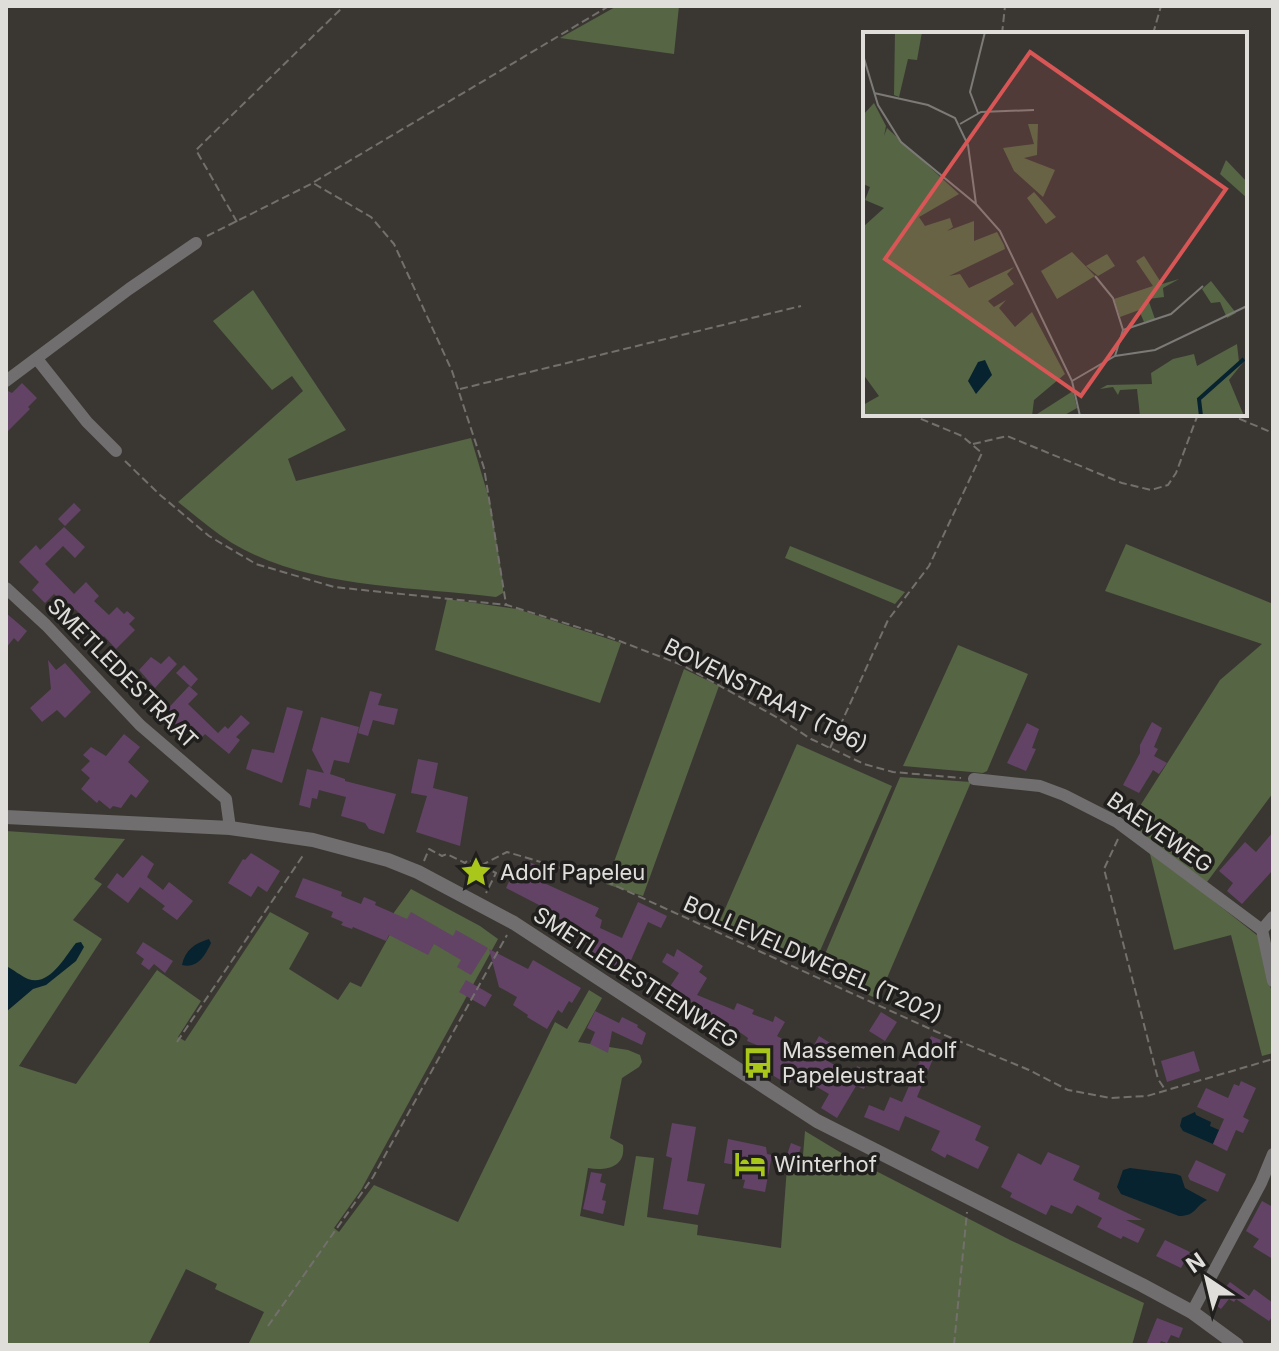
<svg xmlns="http://www.w3.org/2000/svg" width="1279" height="1351" viewBox="0 0 1279 1351" font-family="Inter,sans-serif">
<rect width="100%" height="100%" fill="#3a3733"/>
<!-- green -->
<path fill="#566544" d="M617,6H679L674,54L560,38Z
M253,290L346,430L288,459L296,481L471,438L490,502L503,582V593L496,597C410,586 310,589 232,543C213,531 196,516 178,502L303,391L292,376L272,390L213,321Z
M1126,544L1273,604V793L1207,882L1128,825L1220,680L1262,644L1105,591Z
M790,546L905,592L895,604L785,558Z
M447,599L517,609L621,643L600,703L435,650Z
M958,645L1028,674L987,771L983,773L903,766Z
M684,669L719,686L643,896L606,884Z
M797,744L892,786L813,967L718,925Z
M900,777L971,782L878,999L817,973Z
M6,831L125,839L94,879L102,884L73,920L102,939L19,1066L76,1084L157,970L201,1001L178,1037L185,1041L270,912L309,933L289,969L338,1000L350,982L361,987L393,929L390,918L411,889L480,926L498,939L361,1190L334,1228L339,1232L374,1185L458,1222L555,1022L567,1029L589,990L602,998L578,1042L628,1050L640,1055L642,1062L639,1067L622,1078L610,1138L623,1145C626,1168 605,1171 588,1168L580,1216L624,1226L636,1156L654,1158L647,1217L698,1225L697,1235L781,1248L787,1167L802,1168L805,1131L843,1154L1010,1240L1144,1303L1132,1345H248L264,1312L215,1289L217,1284L186,1269L148,1345H6Z
M1149,850L1258,936L1273,997V1053L1262,1056L1231,935L1174,950Z"/>
<!-- water -->
<path fill="#06232f" d="M209,939L211,943C205,956 197,969 182,965C185,950 195,943 209,939Z
M81,942L84,947L76,961L46,985L33,989L6,1012V966C14,970 21,976 28,979C50,987 65,956 76,943Z
M1195,1112L1196,1115L1211,1122L1210,1126L1219,1130L1213,1144L1183,1131L1180,1126L1182,1118Z
M1130,1168L1176,1174L1181,1176L1185,1188L1207,1200C1194,1207 1196,1216 1179,1216L1121,1194L1117,1187L1123,1170Z"/>
<!-- building -->
<path fill="#624365" d="M22,383L37,398L28,407L30,409L6,433V390L12,393Z
M74,503L81,510L65,526L58,519Z
M64,527L85,547L75,558L63,546L45,564L74,594L86,582L99,596L94,601L109,615L117,607L124,614L127,611L135,618L129,624L135,630L116,649L104,636L101,640L89,628L92,626L75,609L72,612L54,594L45,603L32,590L39,582L19,562L36,545L40,550Z
M6,613L27,631L18,642L14,638L6,648Z
M169,656L177,664L155,688L139,670L151,657L161,664Z
M48,660L56,670L65,663L91,692L65,718L57,710L42,722L30,708L51,689Z
M184,665L198,679L191,687L176,673Z
M189,686L198,694L188,704L218,733L225,726L228,729L241,715L250,723L236,737L240,740L229,754L205,734L198,742L179,724L174,730L160,717Z
M370,691L382,694L378,705L398,709L394,725L373,720L368,736L358,733Z
M287,707L303,711L282,783L246,769L252,749L274,753Z
M321,717L359,727L349,763L334,760L330,774L345,779V781L396,794L384,834L369,829L365,823L341,816L346,797L319,790L317,799L312,798L310,808L299,805L307,769L324,773L312,750Z
M1152,722L1162,728L1154,747L1158,749L1154,756L1167,763L1159,774L1153,770L1139,793L1123,785L1140,753V745Z
M1027,723L1039,729L1032,748L1036,749L1026,771L1007,763Z
M124,734L140,747L128,762L149,781L136,798L131,794L121,808L113,806L110,809L99,800L97,803L81,789L90,778L81,770L90,761L83,755L91,747L106,756Z
M418,759L438,763L433,788L468,797L460,846L416,832L427,796L411,793Z
M1273,832V870L1242,904L1227,891L1233,883L1219,871L1245,842L1256,852Z
M251,853L280,871L267,892L258,886L251,897L228,883L243,859L245,860Z
M142,855L154,864L147,877L163,890L169,882L193,901L177,920L162,909L165,906L140,887L128,903L107,887L117,873L123,878Z
M524,860L539,866L535,879L599,908L595,916L602,920L600,928L622,938L638,902L667,916L661,928L648,922L624,976L610,966L611,964L585,953L593,934L544,912L537,908L539,905L506,888L516,866L522,869Z
M303,878L342,892L341,896L361,904L364,897L376,902L375,905L407,919L411,912L453,936L456,930L488,948L471,975L457,967L461,960L434,944L428,955L389,935L386,941L353,927L352,929L341,925L343,922L331,917L333,912L295,897Z
M143,942L173,961L165,973L154,964L149,970L141,964L144,959L136,953Z
M489,949L528,969L533,960L581,988L572,1003L569,1001L562,1013L558,1010L547,1029L527,1017L528,1015L513,1005L517,997L499,987Z
M677,949L703,966L699,972L707,978L697,995L734,1010L737,1003L754,1010L752,1014L773,1022L775,1016L785,1022L777,1036L809,1054L819,1036L835,1046L826,1060L853,1076L857,1066L872,1072L864,1089L856,1086L837,1118L821,1108L829,1094L795,1074L789,1085L762,1069L771,1051L747,1041L748,1038L741,1033L720,1023L715,1036L700,1029L702,1025L692,1020L698,1007L669,988L679,973L662,962L667,953L674,957Z
M466,980L492,995L485,1007L459,992Z
M595,1011L619,1023L622,1017L638,1025L637,1027L646,1033L642,1045L612,1031L608,1053L590,1044L595,1032L587,1028Z
M881,1012L897,1022L885,1041L869,1031Z
M931,1036L941,1040L917,1097L981,1126L975,1140L989,1147L978,1169L947,1154L945,1158L931,1150L940,1131L905,1116L899,1131L864,1117L869,1105L884,1111L890,1097L902,1102Z
M1194,1051L1200,1071L1167,1082L1161,1061Z
M1241,1081L1256,1088L1243,1117L1249,1120L1243,1133L1236,1130L1227,1151L1213,1144L1224,1119L1197,1107L1206,1088L1228,1098L1234,1084L1239,1086Z
M672,1123L696,1127L687,1181L705,1184L698,1215L663,1209L672,1158L666,1156Z
M728,1139L766,1147L767,1154L772,1155L765,1192L743,1188L745,1180L734,1178L737,1165L724,1163Z
M791,1143L801,1147L794,1168L784,1164Z
M1048,1152L1080,1166L1073,1180L1100,1193L1098,1199L1142,1220H1126L1145,1229L1138,1243L1123,1236L1121,1239L1097,1227L1102,1218L1077,1205L1072,1214L1051,1205L1046,1215L1010,1197L1012,1193L1001,1187L1018,1153L1041,1165Z
M1196,1160L1226,1174L1218,1192L1190,1180L1188,1176Z
M591,1172L602,1174L600,1182L606,1184L602,1200L606,1201L603,1214L583,1209Z
M1262,1201L1273,1207V1259L1253,1247L1259,1239L1246,1231Z
M1165,1240L1190,1252L1181,1268L1156,1256Z
M1230,1282L1249,1296L1254,1289L1273,1303V1316L1269,1321L1236,1299L1234,1302L1229,1299L1221,1309L1212,1302Z
M1157,1318L1183,1328L1179,1338L1171,1335L1167,1343L1161,1341L1159,1345H1146Z"/>
<g fill="none" stroke-linecap="round" stroke-linejoin="round">
<!-- path -->
<path stroke="#73706c" stroke-width="2" stroke-dasharray="8 4" stroke-linecap="butt" d="M1002,34L1005,6
M1153,34L1161,6
M314,182L609,6
M237,222L196,150L344,6
M207,236L313,183L371,217L394,244L452,371L484,468L506,604
M460,389L801,306
M1228,414L1273,433
M973,444L1007,436L1122,483L1151,490L1168,485L1176,473L1198,414
M125,461L159,494L209,536L256,564L334,587L507,605L609,637L682,665L780,719L811,739L864,764L893,772L961,778
M830,748L888,620L929,566L982,453L962,436L914,416L915,414
M1118,839L1104,869L1158,1079L1166,1091
M424,861L429,849L442,856L447,854L465,863L468,860L480,866L507,852L605,881L937,1032L1029,1070L1068,1090L1110,1098L1147,1096L1273,1059
M482,866L496,873L486,893
M177,1042L304,854
M268,1326L373,1177L507,935
M954,1345L967,1212"/>
<!-- minor -->
<path stroke="#716e6f" stroke-width="12" d="M37,359L87,422L116,451
M6,381L129,289L196,243
M6,588L46,625L140,725L226,799L230,828
M974,779L1040,786L1064,795L1117,822L1262,930L1273,981
M1262,930L1273,917
M1192,1312L1261,1183L1273,1154"/>
<!-- tertiary -->
<path stroke="#716e6f" stroke-width="14" d="M6,817L230,828L313,840L388,860L418,872L514,923L817,1121L1142,1285L1192,1312L1237,1345"/>
</g>
<!-- icons -->
<defs>
<symbol id="sight-bare" viewBox="-9 -9 18 18"><path d="M0-6L1.8-2.2L6-1.7L2.9 1.2L3.7 5.4L0 3.3L-3.7 5.4L-2.9 1.2L-6-1.7L-1.8-2.2Z" fill="#a9c71b" stroke="#201f1d" stroke-width="2.5" paint-order="stroke"/></symbol>
<symbol id="bus-bare" viewBox="-9 -9 18 18"><path d="M-5-6H5V4H4V6H2V4H-2V6H-4V4H-5ZM-3.5-4V0h7V-4ZM-3.5 1.2v1.5H-2V1.2ZM2 1.2v1.5H3.5V1.2Z" fill="#a9c71b" stroke="#201f1d" stroke-width="2.5" paint-order="stroke"/></symbol>
<symbol id="hotel-bare" viewBox="-9 -9 18 18"><path d="M-6-4.5h1.5V1H6V5H4.5V3h-9V5H-6ZM-4 0a1.8 1.8 0 1 1 3.6 0ZM.5 0V-2.5h3Q6-2.5 6 0Z" fill="#a9c71b" stroke="#201f1d" stroke-width="2.5" paint-order="stroke"/></symbol>
</defs>
<g fill-rule="evenodd">
<use href="#sight-bare" x="454" y="850" width="44" height="44"/>
<use href="#bus-bare" x="736" y="1041" width="44" height="44"/>
<use href="#hotel-bare" x="728" y="1142" width="44" height="44"/>
</g>
<g text-anchor="middle" stroke-width="7" stroke-linejoin="round" paint-order="stroke">
<!-- street labels -->
<g font-size="22" fill="#e0dedb" stroke="#201f1d">
<text transform="translate(123 673) rotate(45)" y="8">SMETLEDESTRAAT</text>
<text transform="translate(766 695) rotate(27)" y="8">BOVENSTRAAT (T96)</text>
<text transform="translate(1160 832) rotate(35)" y="8">BAEVEWEG</text>
<text transform="translate(813 959) rotate(24)" y="8">BOLLEVELDWEGEL (T202)</text>
<text transform="translate(636 977) rotate(33)" y="8">SMETLEDESTEENWEG</text>
</g>
<!-- poi labels -->
<g font-size="22" fill="#e0dedb" stroke="#201f1d" text-anchor="start">
<text x="500" y="880">Adolf Papeleu</text>
<text x="782" y="1058">Massemen Adolf<tspan x="782" dy="25">Papeleustraat</tspan></text>
<text x="774" y="1172">Winterhof</text>
</g>
</g>
<!-- overview -->
<g transform="translate(863 32)">
<rect width="384" height="384" fill="#3a3733"/>
<path d="M32,0H59L54,28L45,27L36,65L31,63ZM11,71L23,94L21,104L24,96L96,162L56,185L62,194L87,186L90,195L84,199L111,189V209L134,200L141,213L142,217L86,244L97,242L106,256L151,235L144,242L151,252L125,269L131,275L143,268L136,276L152,295L169,280L202,342L171,368L169,384H0V373L16,364L0,342V195L21,176L2,168L7,155L0,152V83ZM165,92H175L174,123L161,126L192,138L180,165L151,139L140,116L171,112ZM363,128L384,150V166L357,142ZM171,160L193,185L183,192L164,166ZM209,220L232,244L194,267L178,239ZM244,222L252,234L235,244L223,234ZM281,224L299,252L316,247L300,256L301,265L285,267L292,287L281,290L276,278L257,285L251,267L290,254L273,229ZM348,249L373,281L364,286L357,270L348,271L339,257ZM374,312L376,330L382,328L366,348L381,384H277L274,357L257,358L255,363L250,355L237,357L244,353L289,352L288,341L310,327L331,322L334,334ZM210,359L214,376L200,384H171Z" fill="#566544"/>
<path d="M122,328L129,343L113,362L105,349L115,330Z" fill="#06232f"/>
<path fill="none" stroke="#06232f" stroke-width="4" d="M338,384L336,367L381,327"/>
<path fill="none" stroke="#7c7a76" stroke-width="2" d="M0,23L15,73L38,110L113,172L137,199L209,349L217,384M11,61L65,73L92,86L105,113L113,172M115,81L107,60L122,0M97,92L118,80L171,78M232,244L250,266L260,298L252,324M260,298L308,282L340,254M209,349L252,324L292,318L384,274"/>
<path fill="#d85655" fill-opacity="0.15" stroke="#d85655" stroke-width="4" d="M167,20L363,157L218,364L22,227Z"/>
<rect width="384" height="384" fill="none" stroke="#e0dedb" stroke-width="4"/>
</g>
<!-- border -->
<rect width="1279" height="1351" fill="none" stroke="#e0dedb" stroke-width="16"/>
<!-- north arrow -->
<g transform="translate(1207 1279) rotate(325)" stroke="#201f1d" stroke-width="6" paint-order="stroke">
<path d="M0-6L14 30L0 20L-14 30Z" fill="#e0dedb"/>
<text y="-12" font-size="22" font-weight="bold" text-anchor="middle" fill="#e0dedb">N</text>
</g>
</svg>
